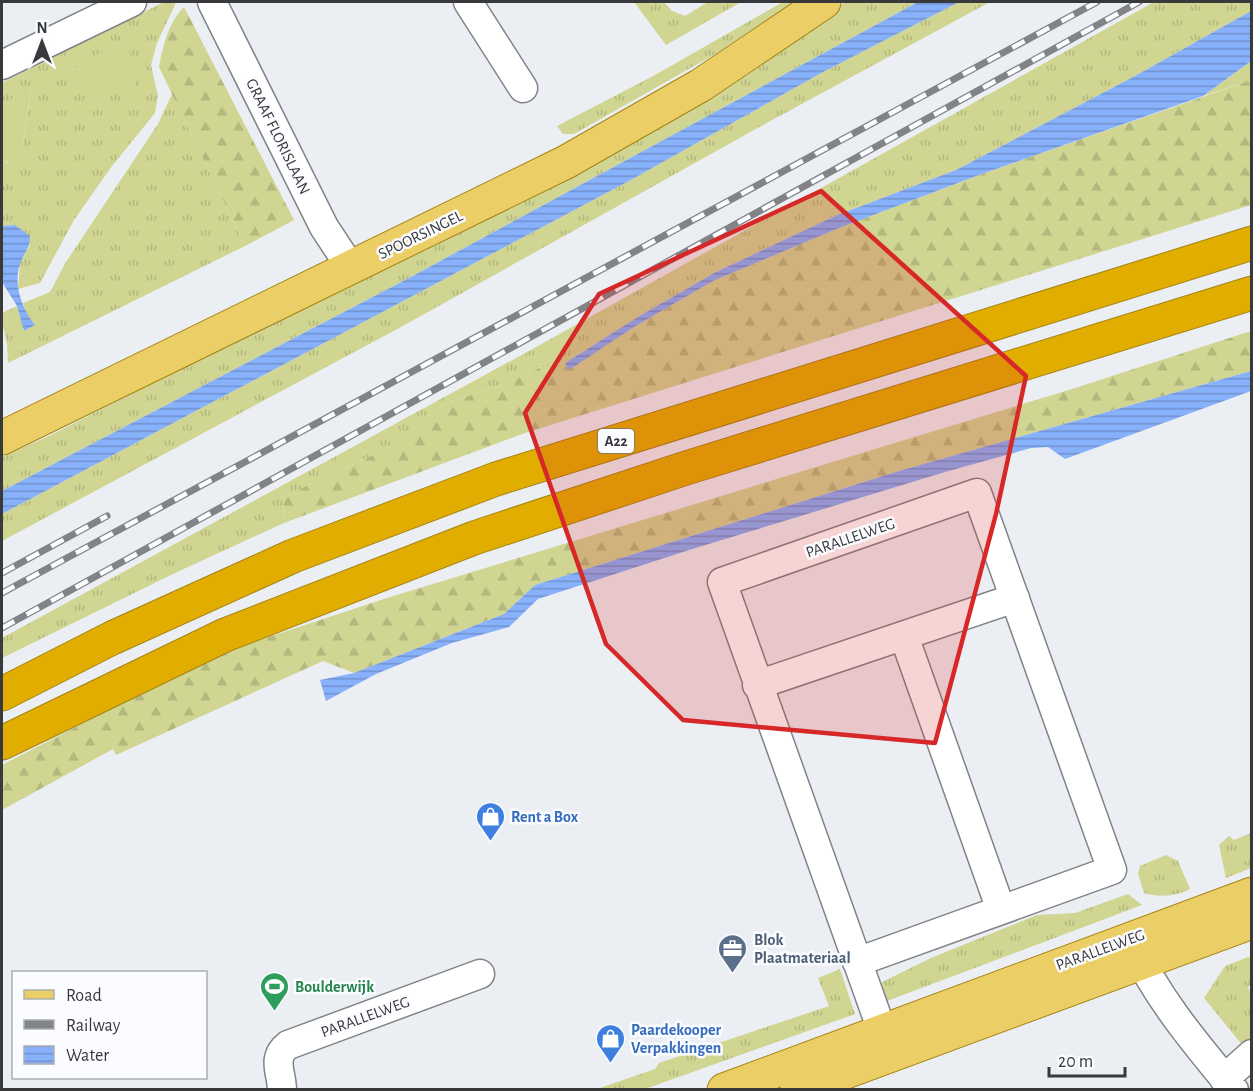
<svg xmlns="http://www.w3.org/2000/svg" width="1253" height="1091" viewBox="0 0 1253 1091" font-family="'Alegreya Sans',sans-serif">
<defs>
<pattern id="grass-tufts" width="24" height="20" patternUnits="userSpaceOnUse" patternTransform="scale(1.5)"><rect width="24" height="20" fill="#d0d591"/><path d="M3 7l-1-3M5 7V3M7 7l1-3M15 17l-1-3M17 17v-4M19 17l1-3" fill="none" stroke="#b3b87e"/></pattern>
<pattern id="forest-firs" width="22" height="20" patternUnits="userSpaceOnUse" patternTransform="scale(1.5)"><rect width="22" height="20" fill="#d0d591"/><path d="M5 1l3.5 6h-7zM16 11l3.5 6h-7z" fill="#b3b87e"/></pattern>
<pattern id="water-rules" width="6" height="5" patternUnits="userSpaceOnUse" patternTransform="scale(1.5)"><rect width="6" height="5" fill="#88b1fb"/><path d="M0 2.5h6" fill="none" stroke="#7091cc"/></pattern>
</defs>
<rect width="100%" height="100%" fill="#ebeff3"/>
<!-- grass -->
<path fill="url(#grass-tufts)" d="M164,2H175V5L157,43L151,65L158,96L155,113L112,166L74,220L40,283L18,289L20,263L30,245L15,225L2,226V160L8,163L21,158L31,90L2,104V83Z
M634,2H664L672,11L685,16L708,2H741L666,45Z
M783,2H795L717,53L574,134H563L557,126L655,75Z
M845,2H918L409,278L2,491V457L51,435L408,253L795,36Z
M959,2H990L763,125L401,327L2,541V514L629,181L823,72Z
M1154,2H1251V11L1135,76L956,170L835,216L716,272L641,315L565,363L539,368L500,386L446,403L390,447L283,497L284,523L175,573L2,658V638L529,351Z
M1251,61V80L1203,96Z
M172,94L245,246L8,363L7,344L3,326H2V313L17,306L24,331L35,325L27,315L23,303L50,292L66,262L158,124Z
M1251,833V868L1226,878L1219,845L1229,836L1234,840Z
M1166,855L1178,861L1190,889C1176,896 1160,898 1144,893L1138,874L1140,866Z
M1128,894L1142,905L887,1001L882,995V982L931,958L1037,915L1075,913Z
M1251,956V985L1248,987L1251,995V1039L1244,1047L1204,998L1225,966Z
M840,969L855,1014L645,1089H597L655,1069L659,1063L829,1006L818,978Z"/>
<!-- forest -->
<path fill="url(#forest-firs)" d="M184,7L294,220L245,246L159,67C163,46 168,23 184,7Z
M1251,80V205L525,433L284,523L283,497L390,447L446,403L500,386L539,368L565,363L569,369L634,327L713,281L839,228L979,175Z
M1251,331V371L899,471L535,585L504,614L354,673L323,661L116,755L113,749L2,810V765L217,654L387,598L1072,389Z"/>
<!-- park -->
<path fill="#d0d591" d="M126,40L137,80L133,92L81,94L74,92L71,72L78,64Z
M31,89L21,158C14,163 10,164 2,160V104Z"/>
<!-- water -->
<path fill="url(#water-rules)" d="M918,2H959L823,72L629,181L2,514V491L409,278Z
M1251,11V61L1203,96L979,175L839,228L713,281L634,327L569,370L565,363L641,315L716,272L835,216L956,170L1135,76Z
M15,225L30,236C30,249 25,251 21,262C12,283 22,309 35,325L24,331L17,306L2,282V226Z
M1251,371V391L1065,459L1048,447L1031,448L945,472L689,550L538,599L509,627L452,643L376,674L326,701L320,680L354,673L504,614L535,585L899,471Z"/>
<g fill="none" stroke-linecap="round" stroke-linejoin="round">
<defs>
<path id="minor" d="M212,2L324,227L351,268
M468,2L523,88
M2,65L132,2
M904,636L1001,910
M757,685L1015,598
M1132,944C1157,998 1196,1044 1234,1090
M857,962L1112,870L977,493L722,582L890,1053
M1224,1079L1252,1054
M282,1090C282,1073 271,1058 288,1045L480,974"/>
<path id="major" d="M2,438L566,162L701,85L824,2
M724,1090L1252,894
M797,1090L1252,922"/>
<path id="highway" d="M2,694L112,638L293,556L496,479L1252,243
M2,743L225,635L474,538L686,468L1252,293"/>
</defs>
<!-- minor casing -->
<use href="#minor" stroke="#808387" stroke-width="31"/>
<!-- major casing -->
<use href="#major" stroke="#a58415" stroke-width="35"/>
<!-- highway casing -->
<use href="#highway" stroke="#a58415" stroke-width="35"/>
<!-- minor -->
<use href="#minor" stroke="#fff" stroke-width="28"/>
<!-- major -->
<use href="#major" stroke="#ecce66" stroke-width="33"/>
<!-- highway -->
<use href="#highway" stroke="#e0ad00" stroke-width="33"/>
<defs>
<path id="rail" d="M2,573L107,516
M2,593L1097,2
M2,628L1139,2"/>
</defs>
<!-- rail casing -->
<use href="#rail" stroke="#818386" stroke-width="7"/>
<!-- rail -->
<use href="#rail" stroke="#fafcff" stroke-width="4.5" stroke-dasharray="14" stroke-linecap="butt"/>
</g>
<!-- marked area -->
<path fill="#d62828" fill-opacity="0.2" stroke="#d62828" stroke-width="4.5" stroke-linejoin="round" d="M821,191L1026,376L996,514L935,743L683,720L606,644L525,413L599,294Z"/>
<!-- icons -->
<defs>
<symbol id="shop-pin" viewBox="-11 -11 22 30"><path d="M0 17L-7.5 6A9.5 9.5 0 1 1 7.5 6Z" fill="#3f7fe0" stroke="#fafcff"/><path d="M-5-2.5h2.3a2.7 3.5 0 0 1 5.4 0H5L5.5 6h-11ZM-1.5-2.5h3a1.5 2.3 0 0 0-3 0Z" fill="#fff"/></symbol>
<symbol id="office-pin" viewBox="-11 -11 22 30"><path d="M0 17L-7.5 6A9.5 9.5 0 1 1 7.5 6Z" fill="#5c6f8a" stroke="#fafcff"/><path d="M-6-3h4V-5.5h4V-3h4V5H-6ZM-1-4.5V-3h2v-1.5ZM-6 0V1H6V0Z" fill="#fff"/></symbol>
<symbol id="stadium-pin" viewBox="-11 -11 22 30"><path d="M0 17L-7.5 6A9.5 9.5 0 1 1 7.5 6Z" fill="#2e9e5b" stroke="#fafcff"/><path d="M0-5a6.5 5 0 1 0 0 10a6.5 5 0 1 0 0-10ZM-3.5-1.8h7v3.6h-7Z" fill="#fff"/></symbol>
</defs>
<g fill-rule="evenodd">
<use href="#shop-pin" x="474" y="800" width="33" height="45"/>
<use href="#office-pin" x="716" y="932" width="33" height="45"/>
<use href="#stadium-pin" x="258" y="970" width="33" height="45"/>
<use href="#shop-pin" x="594" y="1022" width="33" height="45"/>
</g>
<g text-anchor="middle" stroke-width="5" stroke-linejoin="round" paint-order="stroke">
<!-- shield labels -->
<rect fill="#fafcff" stroke="#727476" stroke-width="1.5" x="598" y="429" width="36" height="24" rx="4.5"/>
<g font-size="15" font-weight="bold" fill="#38393b">
<text x="616" y="446">A22</text>
</g>
<!-- street labels -->
<g font-size="16" fill="#38393b" stroke="#fafcff">
<text transform="translate(279 136) rotate(64)" y="6">GRAAF FLORISLAAN</text>
<text transform="translate(420 234) rotate(-26)" y="6">SPOORSINGEL</text>
<text transform="translate(850 537) rotate(-19)" y="6">PARALLELWEG</text>
<text transform="translate(1100 949) rotate(-20)" y="6">PARALLELWEG</text>
<text transform="translate(365 1016) rotate(-20)" y="6">PARALLELWEG</text>
</g>
<!-- shop labels -->
<g font-size="16" font-weight="bold" fill="#366cbe" stroke="#fafcff" text-anchor="start">
<text x="511" y="822">Rent a Box</text>
<text x="631" y="1035">Paardekooper<tspan x="631" dy="18">Verpakkingen</tspan></text>
</g>
<!-- service labels -->
<g font-size="16" font-weight="bold" fill="#4e5e75" stroke="#fafcff" text-anchor="start">
<text x="754" y="945">Blok<tspan x="754" dy="18">Plaatmateriaal</tspan></text>
</g>
<!-- leisure labels -->
<g font-size="16" font-weight="bold" fill="#27864d" stroke="#fafcff" text-anchor="start">
<text x="295" y="992">Boulderwijk</text>
</g>
</g>
<!-- border -->
<rect width="1253" height="1091" fill="none" stroke="#38393b" stroke-width="6"/>
<!-- legend -->
<rect x="12" y="971" width="195" height="108" fill="#fafcff" stroke="#acaeb1" stroke-width="1.5"/>
<rect x="24" y="990" width="30" height="9" fill="#ecce66" stroke="#acaeb1" stroke-width="1.5"/>
<text x="66" y="1001" font-size="18" fill="#38393b">Road</text>
<rect x="24" y="1020" width="30" height="9" fill="#818386" stroke="#acaeb1" stroke-width="1.5"/>
<text x="66" y="1031" font-size="18" fill="#38393b">Railway</text>
<rect x="24" y="1046" width="30" height="18" fill="url(#water-rules)" stroke="#acaeb1" stroke-width="1.5"/>
<text x="66" y="1061" font-size="18" fill="#38393b">Water</text>
<!-- north arrow -->
<g transform="translate(42 42)" stroke="#fafcff" stroke-width="4.5" paint-order="stroke">
<path d="M0-4.5L10 22L0 15L-10 22Z" fill="#38393b"/>
<text y="-9" font-size="16" font-weight="bold" text-anchor="middle" fill="#38393b">N</text>
</g>
<!-- scale -->
<path d="M1049 1067v9h76v-9" fill="none" stroke="#38393b" stroke-width="3"/>
<text x="1058" y="1067" font-size="18" fill="#38393b" stroke="#fafcff" stroke-width="4.5" paint-order="stroke">20 m</text>
</svg>
